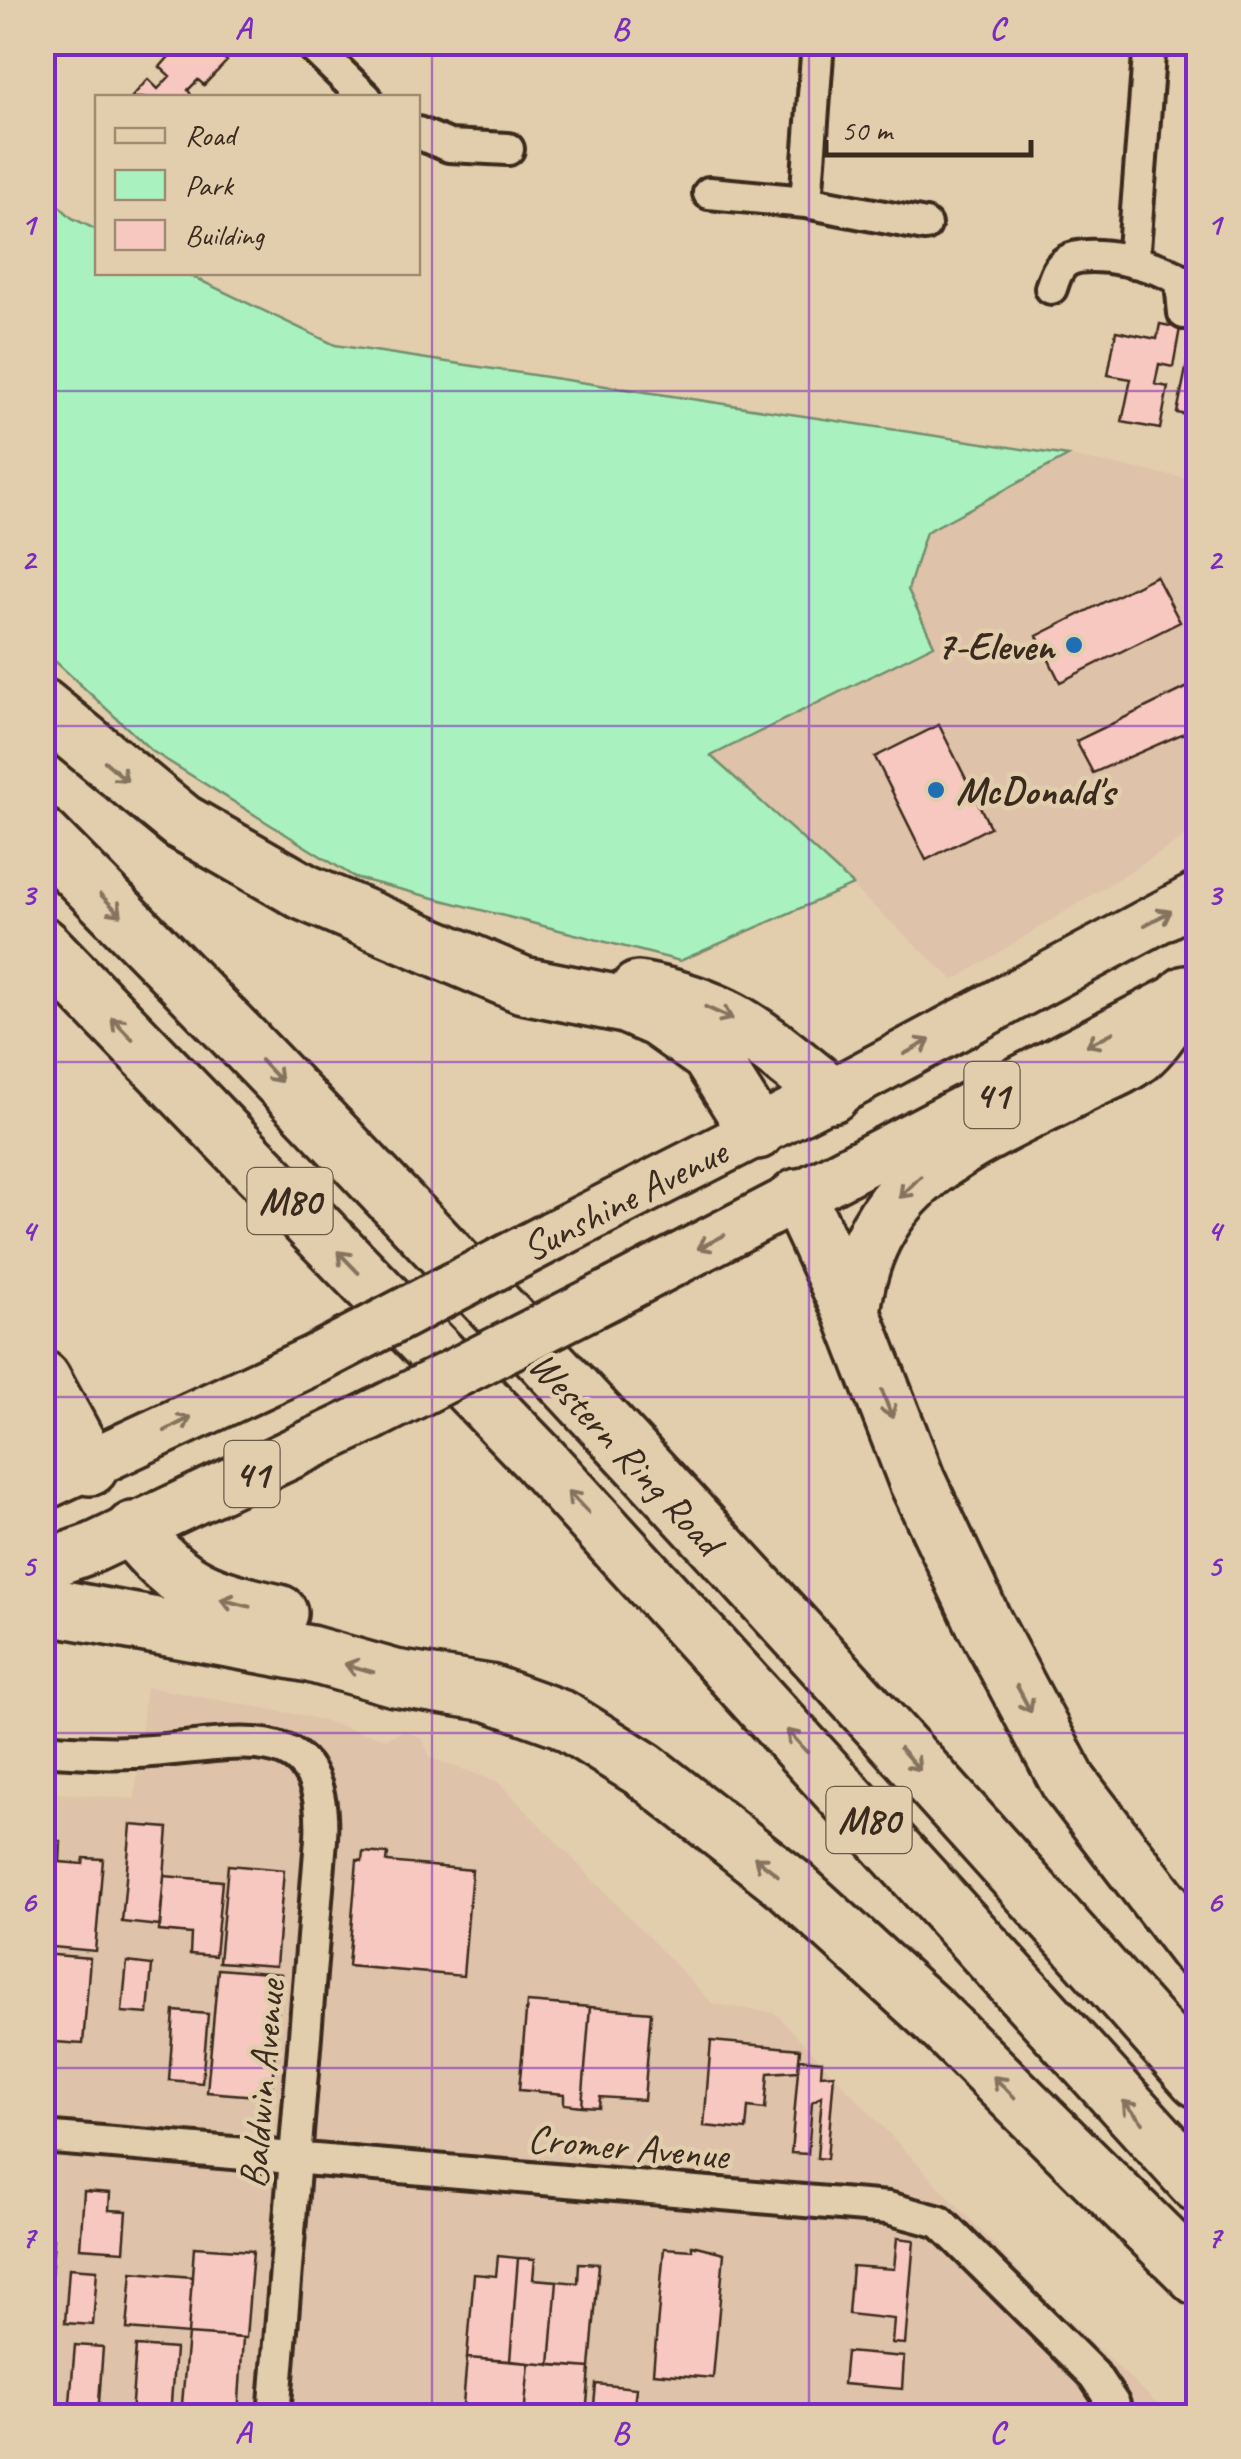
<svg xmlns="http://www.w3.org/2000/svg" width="1241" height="2459" viewBox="0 0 1241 2459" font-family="Caveat,sans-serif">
<rect width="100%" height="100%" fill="#e2cdac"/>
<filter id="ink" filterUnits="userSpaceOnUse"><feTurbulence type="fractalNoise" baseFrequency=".01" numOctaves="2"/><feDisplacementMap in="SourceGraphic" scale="20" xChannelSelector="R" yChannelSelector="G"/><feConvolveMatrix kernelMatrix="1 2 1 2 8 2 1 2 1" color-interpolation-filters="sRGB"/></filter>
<g filter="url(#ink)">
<!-- built -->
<path fill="#dec2a9" d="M1068,456L1198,481V829L954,980L710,756L933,645L908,590L926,532Z
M146,1687L305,1716L386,1739L404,1731L422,1738L430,1758L498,1782L713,2004L775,2013L1045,2299L1170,2416H43L42,1792L135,1799Z"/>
<!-- green -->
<path fill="#a9f2bf" stroke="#728e6e" stroke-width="2.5" d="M42,190L72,218L97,230L98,272L185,273L335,345L1068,456L926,532L908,590L934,645L711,756L853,885L680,961L356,878L152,751L43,650Z"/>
<!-- building -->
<path fill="#f7c8bf" stroke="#3b2a1e" stroke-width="2.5" d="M182,42H233L221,56L227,61L204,85L198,80L188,90L193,98H131L148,79L158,89L170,76L160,67Z
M1194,96L1198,97V170H1195L1198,125H1192Z
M1198,205V239L1189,238L1190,215L1198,216Z
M1160,324L1180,328L1173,367L1159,364L1155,384L1168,387L1160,429L1122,422L1131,379L1108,375L1116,331L1157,339Z
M1189,354L1198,356V417L1177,413Z
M1156,576L1180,622L1060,682L1037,636Z
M1188,687L1198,708V727L1093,773L1076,741Z
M939,725L990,827L926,860L875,757Z
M131,1825L168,1828L160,1926L122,1922Z
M42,1839L61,1841L60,1862L83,1864L84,1858L103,1859L95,1951L42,1946Z
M363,1852L388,1854L387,1862L472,1870L463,1976L348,1966L357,1860L362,1861Z
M228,1865L284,1870L276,1966L219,1962Z
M164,1876L222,1881L215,1956L190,1954L191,1934L159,1931Z
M42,1954L90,1958L83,2044L42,2041Z
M127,1962L152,1965L148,2014L122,2012Z
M218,1969L281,1974L271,2097L207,2092Z
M527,2002L590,2007L582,2106L564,2104V2094L519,2090Z
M590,2007L651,2012L644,2100L600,2097L599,2107L582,2106Z
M174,2011L208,2014L202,2083L169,2080Z
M711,2041L800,2049L798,2071L768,2073L765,2109L748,2107L746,2130L704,2126Z
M799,2059L822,2061L821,2075L834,2074L827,2159L817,2158L822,2096L812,2102L808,2154L791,2153Z
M84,2191L110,2193L109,2210L127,2211L124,2251L80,2248Z
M42,2238L54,2239L48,2314H42Z
M897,2238L914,2240L905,2344L892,2343L894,2319L848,2314L852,2266L894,2269Z
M692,2245L724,2253L713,2378L653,2373L664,2248L692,2250Z
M194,2247L253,2251L246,2338L188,2334Z
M498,2256L518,2258L510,2361L467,2358L474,2274L496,2276Z
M518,2258L535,2259L533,2279L557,2281L550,2365L510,2361Z
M579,2263L599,2264L590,2368L550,2365L557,2281L578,2283Z
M69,2268L97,2270L93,2325L65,2323Z
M132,2272L192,2277L188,2334L127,2329Z
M188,2334L243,2338L238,2416H181Z
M75,2345L103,2347L98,2416L69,2414Z
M136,2346L175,2349L170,2416H131Z
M846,2352L904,2357L902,2389L843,2384Z
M467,2358L529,2363L524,2416H462Z
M529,2363L590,2368L586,2416H524Z
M596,2384L636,2388L633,2416H593Z"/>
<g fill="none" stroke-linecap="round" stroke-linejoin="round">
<defs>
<path id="street" d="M308,42L366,98
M418,133L449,146L508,149
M709,193L806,202L925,225
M806,202L818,42
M1133,262L1150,42
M1051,288C1055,277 1057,267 1067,261C1089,247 1162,265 1181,281L1184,313
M42,1749C78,1752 115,1754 151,1751C235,1746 328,1713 321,1839L274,2416
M42,2137L888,2208L940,2222L1094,2375L1114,2405L1116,2416"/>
<path id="primary" d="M552,1236L831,1094L1198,897
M609,1295L1187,994
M42,1486L316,1359
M42,1566L95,1547L371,1416"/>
<path id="highway" d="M42,707L182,822L304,892L523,985L625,1005L658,1019L709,1055L757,1131
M42,836C440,1238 823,1656 1198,2079
M42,945L538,1458L1198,2184
M638,990C733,1007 759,1038 831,1094
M798,1197L852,1313L917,1481L984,1623L1069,1783L1198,1951
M852,1313C868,1175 968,1144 1077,1087C1096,1077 1122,1068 1138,1055C1157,1039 1171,1013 1186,994
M42,1379L90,1467
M133,1530C179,1588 208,1597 279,1613
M42,1605L310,1654L395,1678L489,1693L562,1719L644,1770L789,1884L933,2015L1198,2277"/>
</defs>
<!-- street casing -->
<use href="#street" stroke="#3b2a1e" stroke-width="38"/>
<!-- primary casing -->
<use href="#primary" stroke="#3b2a1e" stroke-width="55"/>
<!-- highway casing -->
<use href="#highway" stroke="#3b2a1e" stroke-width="62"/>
<!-- street -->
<use href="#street" stroke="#e2cdac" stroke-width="30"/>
<!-- primary -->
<use href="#primary" stroke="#e2cdac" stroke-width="48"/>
<!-- highway -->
<use href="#highway" stroke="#e2cdac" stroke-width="55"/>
<defs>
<path id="primary-bridge" d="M316,1359L552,1236
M371,1416L609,1295"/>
</defs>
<!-- primary-bridge casing -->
<use href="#primary-bridge" stroke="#3b2a1e" stroke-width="55" stroke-linecap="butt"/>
<!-- primary-bridge -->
<use href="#primary-bridge" stroke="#e2cdac" stroke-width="48"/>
</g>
<!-- one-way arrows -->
<defs><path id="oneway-shaft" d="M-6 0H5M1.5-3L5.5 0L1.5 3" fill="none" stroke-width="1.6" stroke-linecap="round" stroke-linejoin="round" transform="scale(2.5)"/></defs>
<g stroke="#86735e">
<use href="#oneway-shaft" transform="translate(116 771) rotate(41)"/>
<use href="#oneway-shaft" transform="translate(111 905) rotate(45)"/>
<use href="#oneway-shaft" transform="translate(1158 918) rotate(-28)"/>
<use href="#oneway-shaft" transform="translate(719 1013) rotate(24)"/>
<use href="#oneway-shaft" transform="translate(122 1028) rotate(-134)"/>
<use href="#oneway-shaft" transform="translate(1100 1039) rotate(153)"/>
<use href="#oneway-shaft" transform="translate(917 1047) rotate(-29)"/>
<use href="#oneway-shaft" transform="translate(271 1071) rotate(47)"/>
<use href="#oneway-shaft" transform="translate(910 1187) rotate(135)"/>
<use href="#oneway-shaft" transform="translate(711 1242) rotate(153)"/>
<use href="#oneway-shaft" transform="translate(348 1262) rotate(-134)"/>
<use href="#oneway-shaft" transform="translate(887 1404) rotate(69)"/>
<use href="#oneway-shaft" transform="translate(178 1424) rotate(-28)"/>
<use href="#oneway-shaft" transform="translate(578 1502) rotate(-133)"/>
<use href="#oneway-shaft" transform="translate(235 1603) rotate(-166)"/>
<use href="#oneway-shaft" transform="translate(359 1668) rotate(-164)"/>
<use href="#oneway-shaft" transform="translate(1024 1699) rotate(62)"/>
<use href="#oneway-shaft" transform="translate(797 1741) rotate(-132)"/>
<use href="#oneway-shaft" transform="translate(910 1759) rotate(48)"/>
<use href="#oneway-shaft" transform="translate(766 1866) rotate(-142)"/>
<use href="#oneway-shaft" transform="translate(1004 2087) rotate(-135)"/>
<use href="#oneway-shaft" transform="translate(1133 2112) rotate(-132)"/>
</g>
</g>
<!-- grid -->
<path fill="none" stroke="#7b2cbf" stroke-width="2.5" stroke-opacity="0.55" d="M432,42V2416M809,42V2416M42,391H1198M42,726H1198M42,1062H1198M42,1397H1198M42,1733H1198M42,2068H1198"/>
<!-- markers -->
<g fill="#1f6fb2" stroke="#e2cdac" stroke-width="4">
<circle cx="1074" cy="645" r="10"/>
<circle cx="936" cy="790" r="10"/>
</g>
<g text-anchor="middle" stroke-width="9" stroke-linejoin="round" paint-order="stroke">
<!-- shield labels -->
<g fill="#e2cdac" stroke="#6d5b49" stroke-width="2.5">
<rect x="964.5" y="1062" width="55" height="66" rx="8"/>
<rect x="247.5" y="1168" width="85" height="66" rx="8"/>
<rect x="224.5" y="1441" width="55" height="66" rx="8"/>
<rect x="826.5" y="1787" width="85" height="66" rx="8"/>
</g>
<g font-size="38" font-weight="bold" fill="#3b2a1e">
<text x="992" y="1108">41</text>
<text x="290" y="1214">M80</text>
<text x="252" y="1487">41</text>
<text x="869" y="1833">M80</text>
</g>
<!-- poi labels -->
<g font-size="40" font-weight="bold" fill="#3b2a1e" stroke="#e2cdac" text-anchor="end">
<text x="1054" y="659">7-Eleven</text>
<text x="956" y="804" text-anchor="start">McDonald's</text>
</g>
<!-- street labels -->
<g font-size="40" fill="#3b2a1e" stroke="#e2cdac">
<text transform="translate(624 1199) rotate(-27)" y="14">Sunshine Avenue</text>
<text transform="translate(626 1452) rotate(47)" y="14">Western Ring Road</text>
<text transform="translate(261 2084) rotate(-85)" y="14">Baldwin Avenue</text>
<text transform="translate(628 2146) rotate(5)" y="14">Cromer Avenue</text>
</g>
</g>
<!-- margin -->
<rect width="1241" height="2459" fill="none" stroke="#e2cdac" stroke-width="110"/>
<!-- legend -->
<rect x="95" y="95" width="325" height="180" fill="#e2cdac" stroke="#9f8c73" stroke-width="2.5"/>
<rect x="115" y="128" width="50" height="15" fill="#e2cdac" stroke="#9f8c73" stroke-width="2.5"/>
<text x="185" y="145" font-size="30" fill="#3b2a1e">Road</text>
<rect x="115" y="170" width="50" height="30" fill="#a9f2bf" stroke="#9f8c73" stroke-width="2.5"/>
<text x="185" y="195" font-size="30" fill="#3b2a1e">Park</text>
<rect x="115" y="220" width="50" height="30" fill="#f7c8bf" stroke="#9f8c73" stroke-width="2.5"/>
<text x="185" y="245" font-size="30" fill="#3b2a1e">Building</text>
<!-- scale -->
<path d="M826 140v15h205v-15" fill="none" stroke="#3b2a1e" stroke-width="5"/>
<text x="841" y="140" font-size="30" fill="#3b2a1e" stroke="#e2cdac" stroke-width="8" paint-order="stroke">50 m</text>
<rect x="55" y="55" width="1131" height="2349" fill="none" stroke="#7b2cbf" stroke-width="4"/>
<g font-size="32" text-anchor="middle" font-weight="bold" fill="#7b2cbf">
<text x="243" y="39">A</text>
<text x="620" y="39">B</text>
<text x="997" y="39">C</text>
<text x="28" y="234">1</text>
<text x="1214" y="234">1</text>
<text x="28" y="570">2</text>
<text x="1214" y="570">2</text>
<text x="28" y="905">3</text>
<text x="1214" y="905">3</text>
<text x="28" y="1241">4</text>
<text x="1214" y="1241">4</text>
<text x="28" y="1576">5</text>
<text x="1214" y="1576">5</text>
<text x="28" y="1912">6</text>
<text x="1214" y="1912">6</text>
<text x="28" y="2248">7</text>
<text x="1214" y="2248">7</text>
<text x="243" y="2443">A</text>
<text x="620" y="2443">B</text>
<text x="997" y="2443">C</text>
</g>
</svg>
